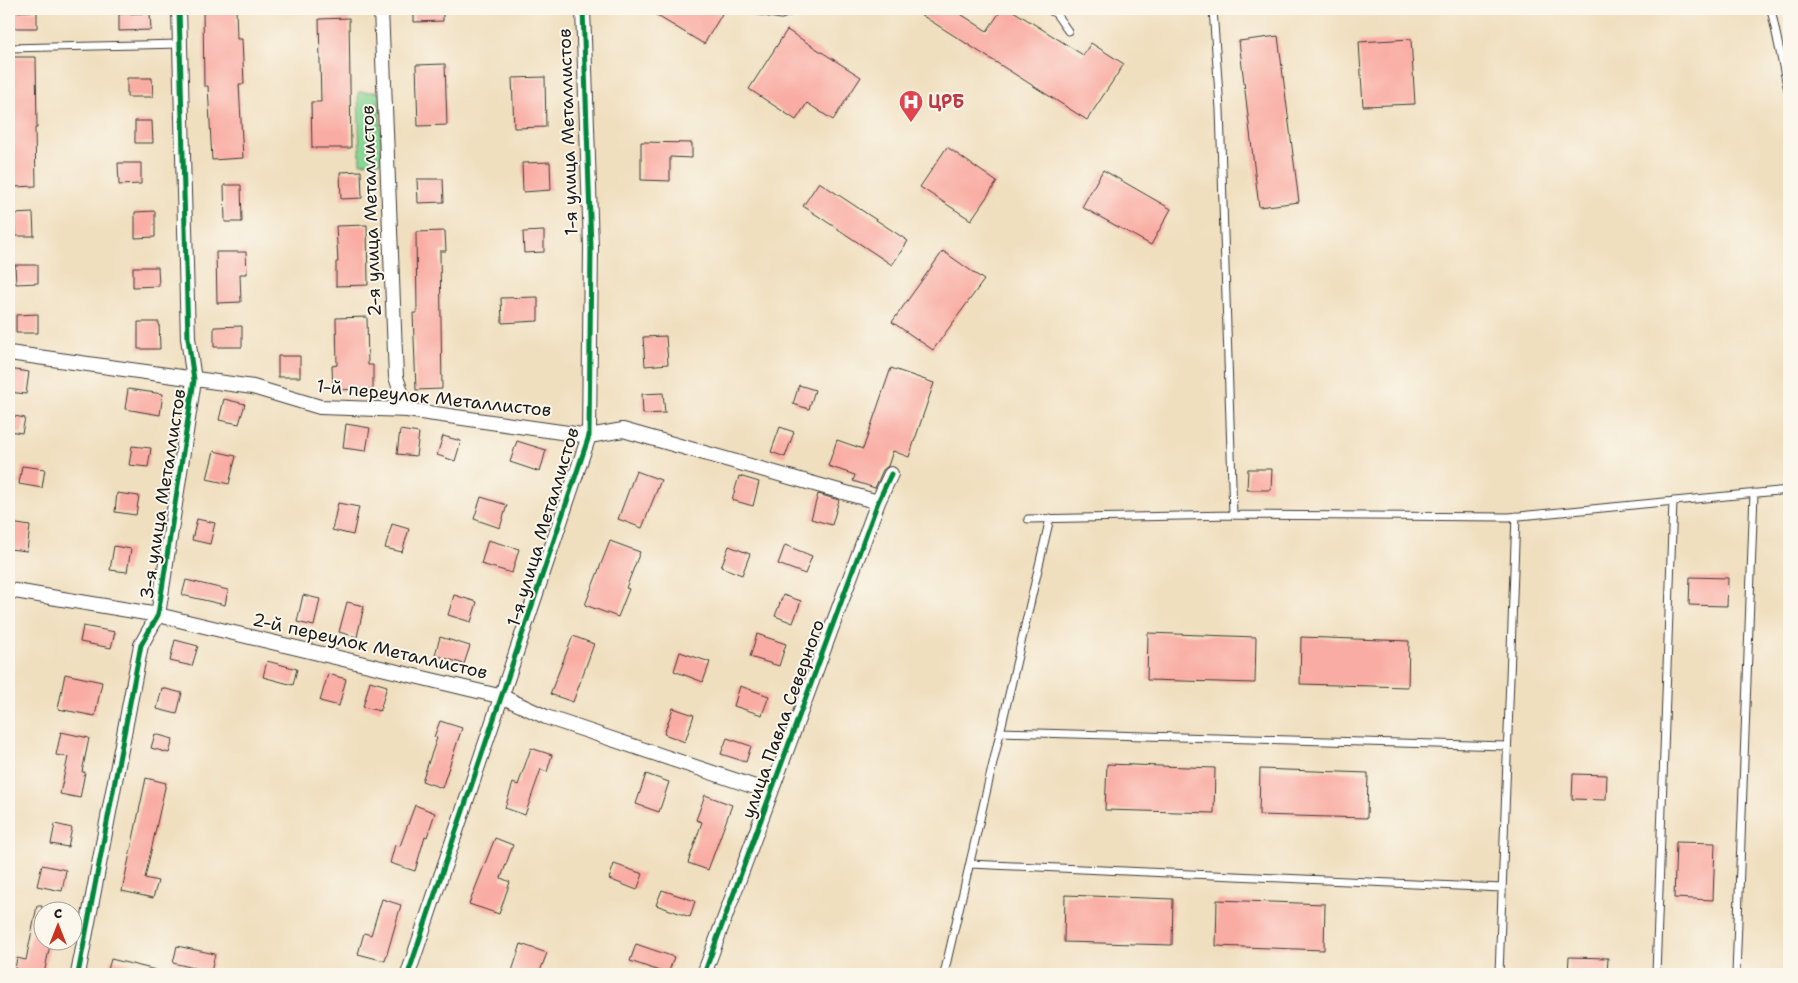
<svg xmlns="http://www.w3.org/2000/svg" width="1798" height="983" viewBox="0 0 1798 983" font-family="'Shantell Sans',sans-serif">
<rect width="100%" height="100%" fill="#fbf7ec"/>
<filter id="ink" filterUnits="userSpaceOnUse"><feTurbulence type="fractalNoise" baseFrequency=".02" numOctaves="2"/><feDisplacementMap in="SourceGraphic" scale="10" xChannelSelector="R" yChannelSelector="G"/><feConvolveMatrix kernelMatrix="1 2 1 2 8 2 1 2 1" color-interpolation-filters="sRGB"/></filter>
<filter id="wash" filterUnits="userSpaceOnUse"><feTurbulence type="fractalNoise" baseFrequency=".0096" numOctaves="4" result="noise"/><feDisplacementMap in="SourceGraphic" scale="20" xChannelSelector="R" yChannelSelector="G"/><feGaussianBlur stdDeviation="1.12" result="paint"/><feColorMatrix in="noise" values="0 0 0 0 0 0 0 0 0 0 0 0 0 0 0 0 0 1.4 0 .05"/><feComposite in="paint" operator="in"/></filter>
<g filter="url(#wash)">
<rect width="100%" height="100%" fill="#f0dfbf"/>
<!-- green -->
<path fill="#88d594" stroke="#527858" d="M358,92H379L382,162L360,163Z"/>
<g id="blocks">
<!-- building -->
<path fill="#f9aca3" d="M203,9H236L237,39H242L244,84H239L243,158L212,160L208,86H204Z
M414,9H443V21L414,22Z
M646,9H714L722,14L704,44Z
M912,9H953L987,31L1002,9H1010L1083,55L1091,43L1124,64L1087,120Z
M37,11V28H9V12Z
M150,13L151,30L119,31V14Z
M349,18L351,148H312L311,102H321L319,19Z
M787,30L861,77L833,120L807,103L796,120L749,89Z
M1278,36L1299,202L1259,207L1239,41Z
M1411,39L1415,104L1363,106L1359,42Z
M10,57H36L37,128H35L36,186L14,187L12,89H10Z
M445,64L447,125L418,126L416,65Z
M545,77L546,127L514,128L512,78Z
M127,78H152L153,97H127Z
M135,121H152L153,143H135Z
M641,142L692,143V158L670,157V181L641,180Z
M947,147L997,182L971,220L920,187Z
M550,162L551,190L523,192L522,163Z
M118,163H141V184L119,185Z
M1103,170L1171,209L1151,245L1082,207Z
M361,171L362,198L341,199L340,172Z
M417,179H443L444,202L418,203Z
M819,182L908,241L892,265L803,206Z
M224,185H241L242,222H225Z
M155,211V237L135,238V212Z
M33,213L34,236H15L14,214Z
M367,225L368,285L336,286V262H338L336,226Z
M445,231L446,251H440L442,389L416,390L413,313H417L416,232Z
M544,231V252L524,253L523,232Z
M943,251L984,280L933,350L892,322Z
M216,252H246L247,274H240L241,302L217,303Z
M15,265H38V283L16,284Z
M133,267H158L159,286L133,287Z
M538,297V321L502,323L501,298Z
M38,314V333H16V315Z
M367,317L368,365H373V389L333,390L332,366L337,365L336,318Z
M138,322H159L160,349H138Z
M242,326V347H214V327Z
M666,336L668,364L645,366L643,337Z
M278,356H300V377H278Z
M891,368L934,383L909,457L893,451L888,466L883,470L875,488L853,481L855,475L828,466L837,440L863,449Z
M9,369L29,372L26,394L9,392Z
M799,385L815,390L809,409L793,404Z
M128,389L163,394L160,415L125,409Z
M663,393L665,413L643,414L642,394Z
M224,399L245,404L239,424L219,420Z
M9,415L25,418L22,433L9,431Z
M346,424L370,428L366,451L343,448Z
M780,427L794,432L785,457L771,452Z
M400,430L419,433L416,456L397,454Z
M443,436L461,441L455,461L437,455Z
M517,441L546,450L540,472L510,462Z
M132,446L151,448L148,467L129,465Z
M214,451L236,456L229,484L207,479Z
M22,466L45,469L42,488L19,484Z
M1248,469H1272L1271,490H1247Z
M636,471L661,480L642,528L618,519Z
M739,476L759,482L753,506L732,500Z
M117,493L139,496L136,515L115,512Z
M818,494L839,500L832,525L811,519Z
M481,497L507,505L500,528L474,519Z
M338,503L359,507L353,535L332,530Z
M197,519L215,523L210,544L192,540Z
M11,523L30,526L27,551L9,549Z
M392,524L409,529L402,552L385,548Z
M488,540L519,549L512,573L481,564Z
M610,541L640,552L626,588L629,589L618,617L585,605Z
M785,545L812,556L805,574L778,564Z
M114,546L131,549L127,572L110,570Z
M729,546L750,554L742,575L721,567Z
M1690,577L1728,578L1727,606L1689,605Z
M186,580L228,590L225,605L182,595Z
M303,595L320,599L314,626L297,622Z
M454,595L477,602L471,622L448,615Z
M783,595L801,601L793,623L775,616Z
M347,602L364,606L357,637L339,632Z
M83,626L115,632L111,648L80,642Z
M1148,633L1256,637L1255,683L1147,680Z
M757,634L786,644L779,666L750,657Z
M573,636L594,644L573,702L550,694Z
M440,637L470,646L464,664L435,655Z
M1301,637L1409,641L1408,687L1300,684Z
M175,640L198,646L192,666L170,661Z
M680,652L710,662L703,682L674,671Z
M267,661L297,669L293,685L263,677Z
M65,674L102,682L95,716L58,709Z
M328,674L346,679L339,706L320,701Z
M370,681L387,686L380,711L363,707Z
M740,686L769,696L762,715L734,706Z
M162,688L182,693L177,714L157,709Z
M673,708L694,715L685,742L664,734Z
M440,721L462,728L442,788L422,781L437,738L434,737Z
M61,732L89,738L82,772H85L80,798L60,794L68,757L56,755Z
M155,734L173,739L169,753L151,748Z
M727,738L751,746L746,762L721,754Z
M531,748L552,755L547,772L541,769L525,815L505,808L513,783L518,785Z
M1107,764L1215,768L1214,813L1105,810Z
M1260,769L1368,773L1367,818L1259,815Z
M646,774L669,782L659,812L636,804Z
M1573,774L1607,775L1606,800L1572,799Z
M146,778L166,783L145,878L158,881L153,898L122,891Z
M705,795L732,805L708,870L688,863L702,822L696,820Z
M415,805L435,813L427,837L425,836L415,871L390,863L395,845L400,846Z
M55,824L72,828L68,847L51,844Z
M495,838L513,845L501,878L510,882L499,914L469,904Z
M1676,842L1715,843L1713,900L1674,898Z
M614,864L643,874L637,890L609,879Z
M42,865L66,870L62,891L37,886Z
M662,890L695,901L690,917L656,905Z
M1065,895L1173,899L1172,945L1064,942Z
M382,899L401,905L385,961L358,954L364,933L371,935Z
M1217,900L1325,904L1324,950L1216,946Z
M37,906H42V940H51L44,974H14L17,958L26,960Z
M521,944L547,953L539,974H511Z
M636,944L674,957L668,974L630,961Z
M177,946L215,954L211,972L173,963Z
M1569,957L1608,958L1607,974H1568Z
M111,959L156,970V974H107Z"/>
</g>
</g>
<g filter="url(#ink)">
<use href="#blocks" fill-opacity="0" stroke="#3c3934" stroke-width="1"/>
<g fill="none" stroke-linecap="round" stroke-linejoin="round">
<defs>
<path id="lane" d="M748,9L781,15L797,9
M1048,9L1056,14L1068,31
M1213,9L1220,109L1233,515
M1771,9L1789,95
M9,48L180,44
M1028,519L1233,515L1509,517L1789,490
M1000,732L1507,746
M970,864L1502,888
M944,974L1050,518
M1499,974L1516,516
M1656,974L1673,501
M1736,974L1754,493"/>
<path id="street" d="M381,9L396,377L407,410
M9,353L253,387L320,407L407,410L589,436L623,430L878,502
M9,590L158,615L503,697L546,717L770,792
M78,974L141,645L158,615L194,380L188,338L179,9
M408,974L589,436L591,247L583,9
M704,974L878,502L891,474"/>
</defs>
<!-- lane casing -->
<use href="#lane" stroke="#3c3934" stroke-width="9"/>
<!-- street casing -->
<use href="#street" stroke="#3c3934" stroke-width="16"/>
<!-- lane -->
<use href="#lane" stroke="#fff" stroke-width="7"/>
<!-- street -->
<use href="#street" stroke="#fff" stroke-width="14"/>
<defs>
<path id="cycleway" d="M78,974L141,645L158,615L194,380L188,338L179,9
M408,974L589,436L591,247L583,9
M704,974L878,502L891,474"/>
</defs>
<!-- cycleway casing -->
<use href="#cycleway" stroke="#fbf7ec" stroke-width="8"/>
<!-- cycleway -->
<use href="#cycleway" stroke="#00873e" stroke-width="5"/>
</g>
</g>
<!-- icons -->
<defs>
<symbol id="hospital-pin" viewBox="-11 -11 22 30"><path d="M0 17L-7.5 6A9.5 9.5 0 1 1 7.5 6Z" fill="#e0444e" stroke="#fbf7ec"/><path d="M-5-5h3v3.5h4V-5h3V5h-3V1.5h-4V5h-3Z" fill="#fff"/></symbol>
</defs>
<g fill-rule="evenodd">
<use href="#hospital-pin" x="897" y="88" width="28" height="38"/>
</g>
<g text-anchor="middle" stroke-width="4" stroke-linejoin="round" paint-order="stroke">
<!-- health labels -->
<g font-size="18" font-weight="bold" fill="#be3a42" stroke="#fbf7ec" text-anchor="start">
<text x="928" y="108">ЦРБ</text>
</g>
<!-- street labels -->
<g font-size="18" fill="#1c1c1c" stroke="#fbf7ec">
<text transform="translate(568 132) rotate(-92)" y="6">1-я улица Металлистов</text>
<text transform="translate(371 211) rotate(-92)" y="6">2-я улица Металлистов</text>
<text transform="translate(434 398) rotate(6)" y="6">1-й переулок Металлистов</text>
<text transform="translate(163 494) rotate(-81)" y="6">3-я улица Металлистов</text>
<text transform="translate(543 527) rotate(-73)" y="6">1-я улица Металлистов</text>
<text transform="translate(370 646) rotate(13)" y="6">2-й переулок Металлистов</text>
<text transform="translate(783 719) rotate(-70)" y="6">улица Павла Северного</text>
</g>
</g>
<!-- margin -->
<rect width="1798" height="983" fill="none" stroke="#fbf7ec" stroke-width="30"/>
<!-- north arrow -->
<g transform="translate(58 926)"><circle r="24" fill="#fbf7ec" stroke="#a29f99"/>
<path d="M0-4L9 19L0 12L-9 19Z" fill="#c8321e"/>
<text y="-8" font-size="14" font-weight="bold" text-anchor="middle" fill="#1c1c1c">С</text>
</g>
</svg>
